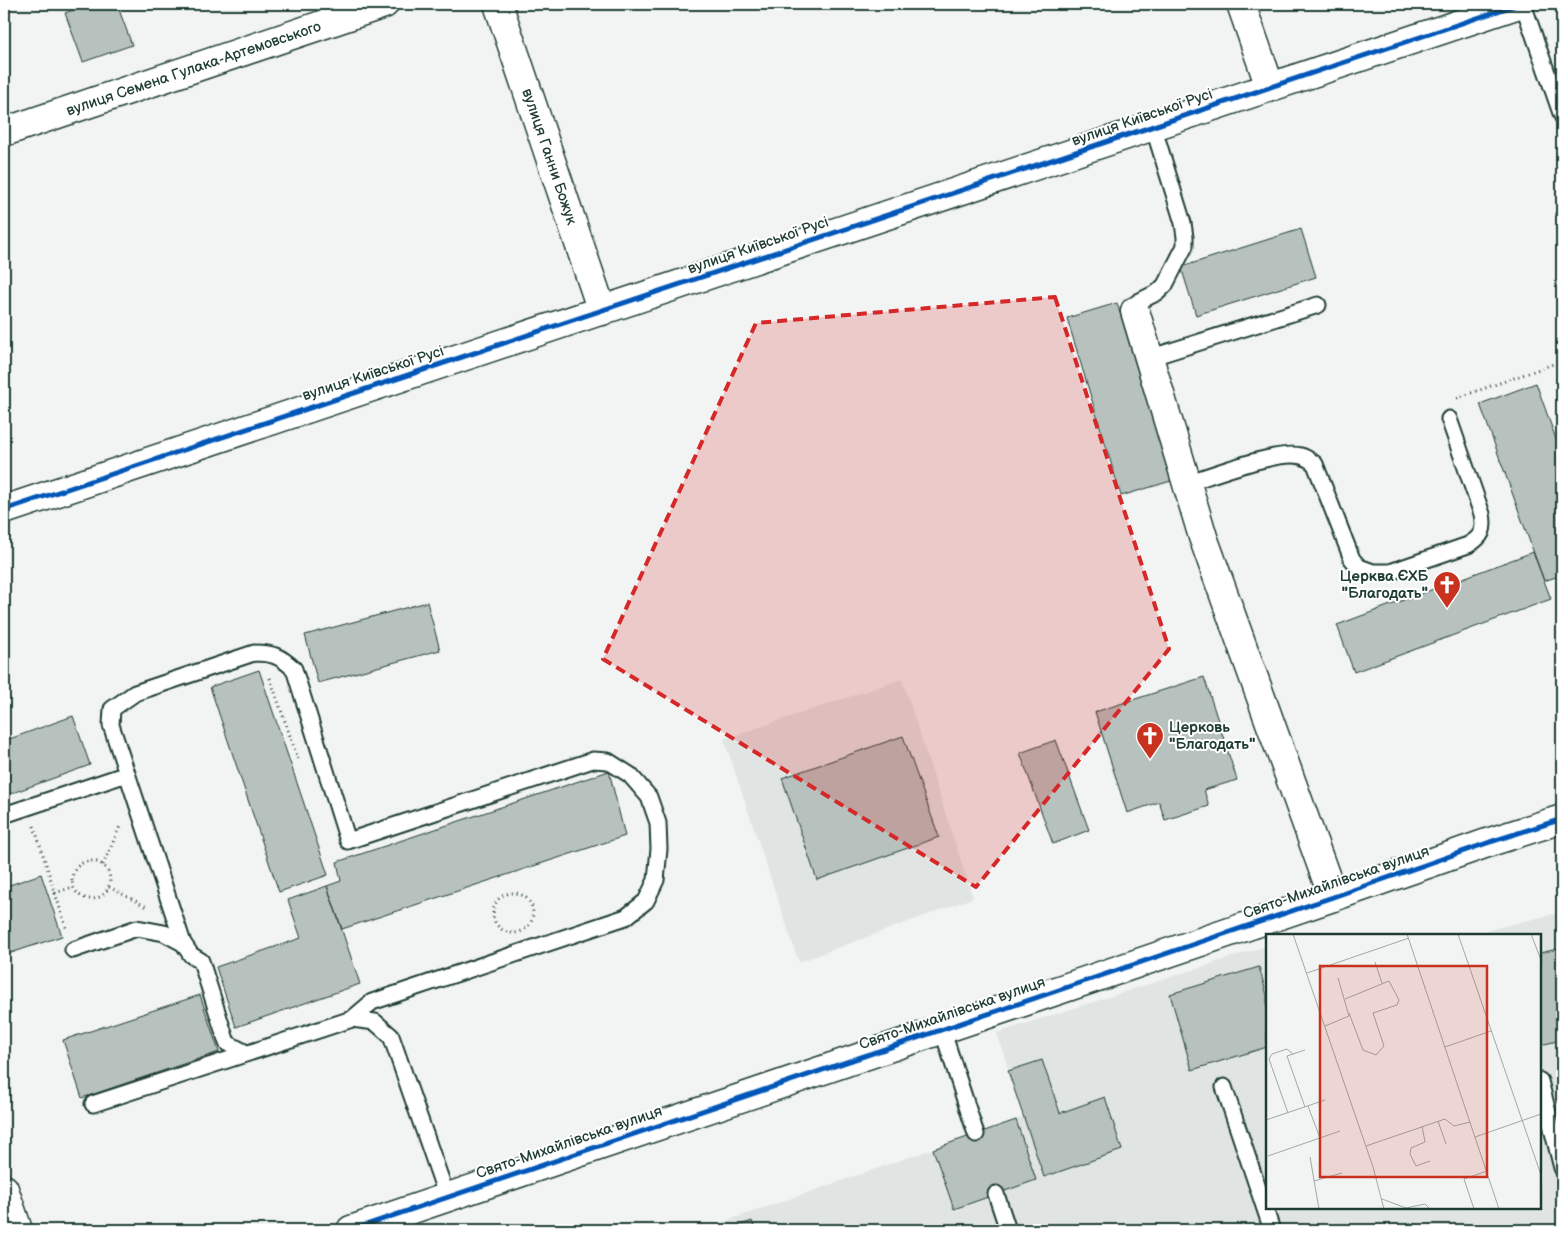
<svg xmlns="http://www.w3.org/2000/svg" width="1566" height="1234" viewBox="0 0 1566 1234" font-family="'Balsamiq Sans',sans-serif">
<rect width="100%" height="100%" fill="#f2f3f3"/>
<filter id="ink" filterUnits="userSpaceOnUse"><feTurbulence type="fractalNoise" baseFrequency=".02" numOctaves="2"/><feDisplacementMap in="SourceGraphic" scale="10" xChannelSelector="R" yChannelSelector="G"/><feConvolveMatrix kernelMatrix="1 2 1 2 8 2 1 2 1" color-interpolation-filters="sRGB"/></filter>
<g filter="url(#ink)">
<!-- built -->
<path fill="#e0e4e3" d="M902,679L973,898L799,962L724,739Z
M1562,912V1230H701L1024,1117L997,1033L1267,946V1208H1540V935H1468Z"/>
<!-- building -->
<path fill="#b7c1bd" stroke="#1f3d34" d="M90,4H117L132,45L83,62L65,13Z
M1301,229L1316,277L1196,315L1181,267Z
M1117,303L1171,481L1121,496L1067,318Z
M1536,383L1562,456V575L1544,581L1480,404Z
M1533,552L1551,599L1354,672L1337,625Z
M427,602L440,650L318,683L305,635Z
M259,670L328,875L279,892L210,687Z
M1204,677L1237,780L1204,790L1209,806L1165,820L1159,802L1127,813L1095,712Z
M73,716L90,765L4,796V741Z
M903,736L939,837L817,880L782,778Z
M1056,740L1089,830L1053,844L1020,753Z
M609,771L625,836L342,929L327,886L341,881L337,862Z
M41,874L62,936L8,954L4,940V887Z
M327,886L360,984L236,1027L216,967L301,938L288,900Z
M1562,948V1040L1540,1045V953Z
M1259,967L1267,995V1047L1192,1070L1170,994Z
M200,995L219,1052L82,1098L63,1040Z
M1042,1060L1060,1113L1105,1097L1122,1150L1044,1177L1008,1071Z
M1016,1120L1036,1180L954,1209L933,1149Z
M752,1221L755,1230H726Z"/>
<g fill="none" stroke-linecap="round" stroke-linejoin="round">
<defs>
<path id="lane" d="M1523,4L1562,116
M1135,311L1138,302L1158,292L1165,285L1185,246V237L1183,223L1153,126
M1149,358L1318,305
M1187,483C1213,475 1277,450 1301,456C1306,457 1311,461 1315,464L1352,559L1359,567L1373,572H1390L1468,545C1482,537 1485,530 1482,514L1449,419
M4,815L127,774
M73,950L137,928L164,933L183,943
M942,1029L976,1134
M246,1053L227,1043L201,961L191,955L183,943L111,725L112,709L135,693L254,653C273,653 280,656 294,669L348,841L593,760L608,761L630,775L649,797L658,823L659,849L656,880L646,901L626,917L372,1002L352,1019
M1540,1081L1562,1168
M1224,1087L1272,1230
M93,1104L352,1019L375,1022L391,1036L447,1197
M996,1194L1008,1230"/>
<g id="street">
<path id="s1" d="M498,4L602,311"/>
<path d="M1241,4L1270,87"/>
<path id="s2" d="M4,132L384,4"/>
<path d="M1135,311L1203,537L1333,897"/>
<path d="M4,510L1519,4"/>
<path d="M4,1189L18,1230"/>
<path d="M351,1230L1333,897L1490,842L1562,819"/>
</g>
</defs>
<!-- lane casing -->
<use href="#lane" stroke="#1f3d34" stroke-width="19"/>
<!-- street casing -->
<use href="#street" stroke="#1f3d34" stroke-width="31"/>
<!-- path -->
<path stroke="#1f3d34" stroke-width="3" stroke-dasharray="1 4" stroke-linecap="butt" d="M1457,398L1562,361
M270,678L298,759
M34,826L55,893L73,887
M72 880a19 19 0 1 1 38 0a19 19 0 1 1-38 0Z
M103,865L121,824
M109,887L147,907
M55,893L67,930
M493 913a20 20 0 1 1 40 0a20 20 0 1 1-40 0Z"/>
<!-- lane -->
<use href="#lane" stroke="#fff" stroke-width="15"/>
<!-- street -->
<use href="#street" stroke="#fff" stroke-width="28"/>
<defs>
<path id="cycleway" d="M4,510L1519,4
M351,1230L1333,897L1490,842L1562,819"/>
</defs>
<!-- cycleway casing -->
<use href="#cycleway" stroke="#fff" stroke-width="8"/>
<!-- cycleway -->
<use href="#cycleway" stroke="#0057b8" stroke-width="5"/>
</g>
</g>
<!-- marked area -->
<path fill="#d62828" fill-opacity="0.2" stroke="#d62828" stroke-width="4" stroke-dasharray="10 6" stroke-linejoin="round" d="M1055,297L1169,649L976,887L603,659L756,323Z"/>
<!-- icons -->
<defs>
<symbol id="church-pin" viewBox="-11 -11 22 30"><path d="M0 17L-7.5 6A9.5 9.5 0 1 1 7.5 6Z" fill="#c8321e" stroke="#fff"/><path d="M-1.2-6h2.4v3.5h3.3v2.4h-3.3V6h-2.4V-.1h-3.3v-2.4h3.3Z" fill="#fff"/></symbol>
</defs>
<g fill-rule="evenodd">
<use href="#church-pin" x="1431" y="569" width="32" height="43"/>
<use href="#church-pin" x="1134" y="720" width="32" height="43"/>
</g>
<g text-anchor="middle" stroke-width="4" stroke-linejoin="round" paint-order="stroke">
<!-- street labels -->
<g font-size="15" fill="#1f3d34" stroke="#fff">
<text dy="5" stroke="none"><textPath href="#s2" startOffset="200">вулиця Семена Гулака-Артемовського</textPath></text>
<text transform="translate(1142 117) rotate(-19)" y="5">вулиця Київської Русі</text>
<text dy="5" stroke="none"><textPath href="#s1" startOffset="161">вулиця Ганни Божук</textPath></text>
<text transform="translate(758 245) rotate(-19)" y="5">вулиця Київської Русі</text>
<text transform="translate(373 373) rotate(-18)" y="5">вулиця Київської Русі</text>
<text transform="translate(1336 882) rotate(-19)" y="5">Свято-Михайлівська вулиця</text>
<text transform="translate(952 1013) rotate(-19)" y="5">Свято-Михайлівська вулиця</text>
<text transform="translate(569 1142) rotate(-19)" y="5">Свято-Михайлівська вулиця</text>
</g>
<!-- poi labels -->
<g font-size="15" font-weight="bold" fill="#1f3d34" stroke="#fff" text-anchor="end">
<text x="1428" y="581">Церква ЄХБ<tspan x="1428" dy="17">"Благодать"</tspan></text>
<text x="1169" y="732" text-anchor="start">Церковь<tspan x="1169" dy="17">"Благодать"</tspan></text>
</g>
</g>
<!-- overview -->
<g transform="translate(1266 934)">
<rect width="275" height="275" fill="#f2f3f3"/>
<path fill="none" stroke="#9eaaa7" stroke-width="1" d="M27,0L107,233L118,275M141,0L233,275M192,0L275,241M265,0L275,26M109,28L116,49M41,39L143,4M79,65L123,47L133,66L131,71L107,79L118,112L110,121L97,116L83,79M59,92L83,82L72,44M179,113L225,97M39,116L21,122L39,173M42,172L54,204M22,179L3,125L6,120L21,115L27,120M0,186L59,166M172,187L180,210M156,192L159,208L145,214L144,220L150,232L164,227M209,203L275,180M100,212L179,185L188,192L204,188M2,222L74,197M44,223L53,275M48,247L76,239M116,265L140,274L159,270L164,275M208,275L198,245L221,237"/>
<path fill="#c8321e" fill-opacity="0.15" stroke="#c8321e" stroke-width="2.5" d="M54,32H221V243H54Z"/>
<rect width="275" height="275" fill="none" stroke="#1f3d34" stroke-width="2.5"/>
</g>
<!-- margin -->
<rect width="1566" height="1234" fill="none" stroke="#fff" stroke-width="20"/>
<rect x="10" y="10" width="1546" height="1214" fill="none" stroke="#1f3d34" stroke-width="2" filter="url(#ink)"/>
</svg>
